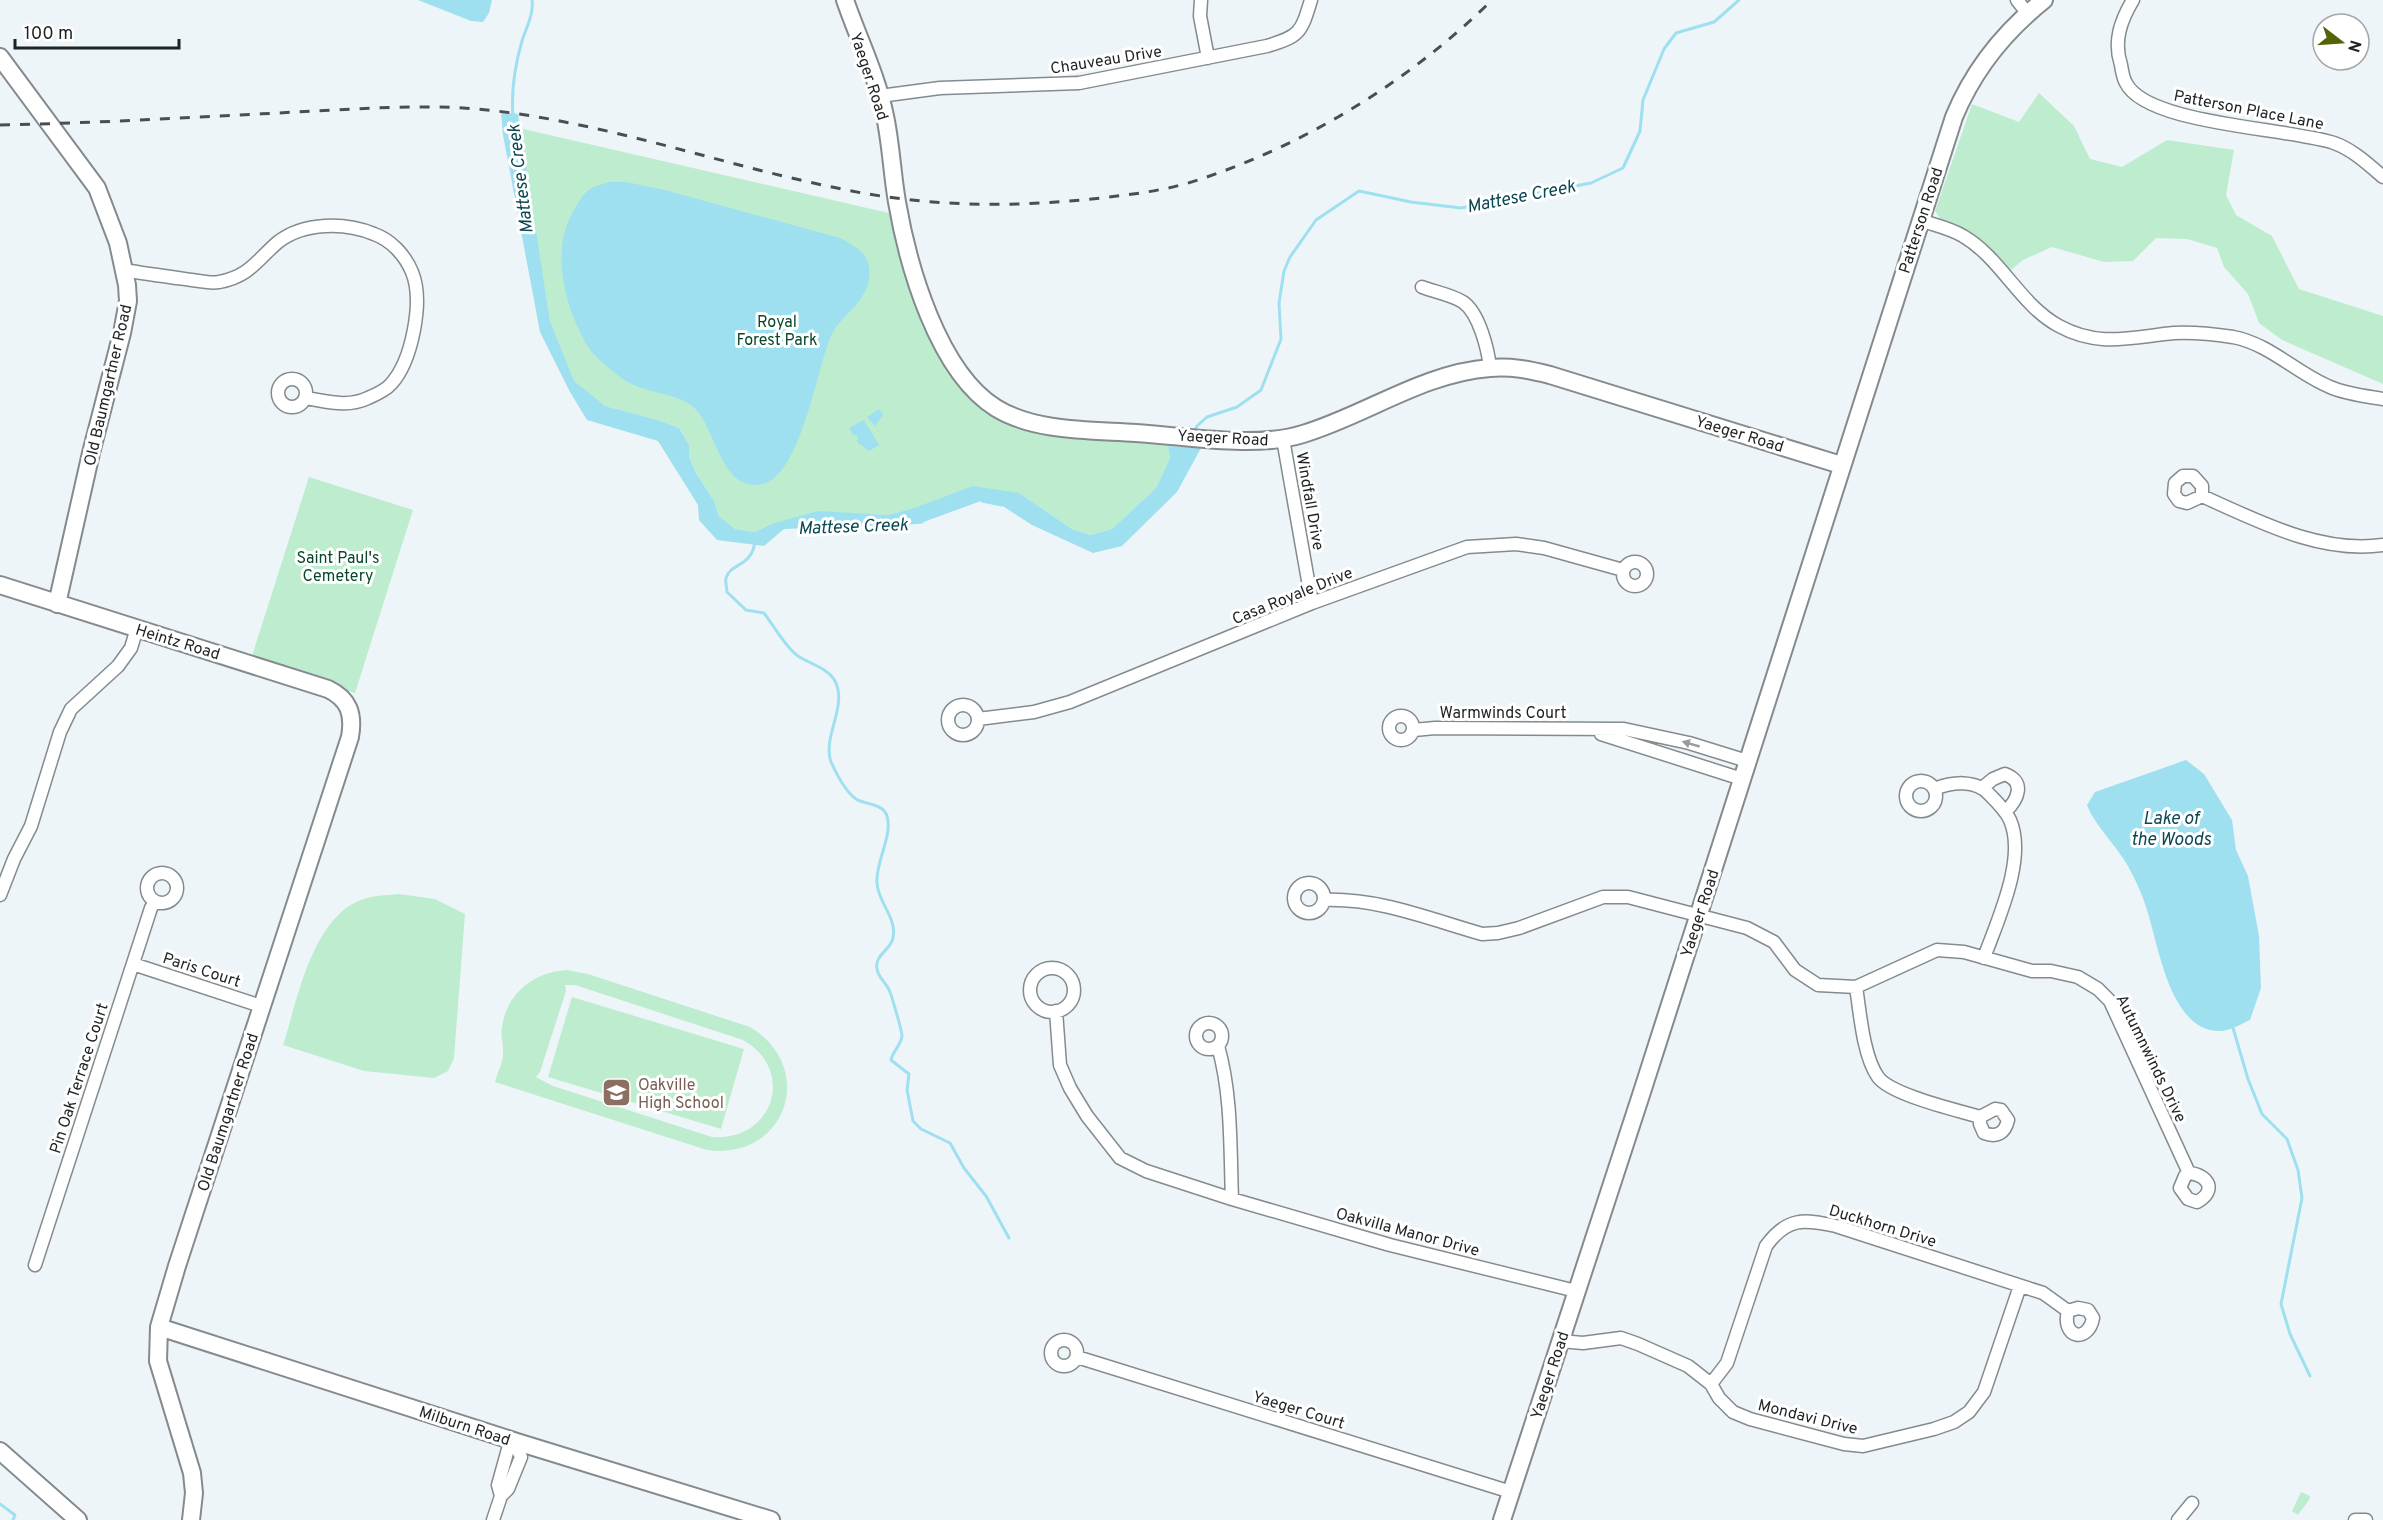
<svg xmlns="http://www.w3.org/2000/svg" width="2383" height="1520" viewBox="0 0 2383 1520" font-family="Overpass,sans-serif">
<rect width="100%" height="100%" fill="#eef5f9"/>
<!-- green -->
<path fill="#bdedce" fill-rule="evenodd" d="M2039,93L2074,126L2090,159L2122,167L2167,140L2234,150L2226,195L2236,215L2272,236L2299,289L2383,316V384L2282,340L2259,323L2248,294L2224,267L2217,248L2187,239L2156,238L2133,261L2104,262L2052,247L2023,260L2011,270L1975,236L1941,220L1935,211L1972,104L2019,122Z
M519,128L889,213L916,309L955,382L1016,429L1168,446L1170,458L1156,488L1112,529L1090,535L1072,529L1019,493L917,507L888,515L858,514L771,524L755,532L735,529L719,516L714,501L696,473L689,457V445L679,428L658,420L605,406L570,384L550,321Z
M309,477L413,510L355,693L251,659Z
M399,894L435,899L465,914L454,1058L448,1071L434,1078L364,1071L283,1045C298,999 313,912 367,898C377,895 389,895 399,894Z
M567,970L588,974L750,1027C818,1068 786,1161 707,1150L495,1082C497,1073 503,1063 503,1055C504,1045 500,1036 502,1027C507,993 534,972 567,970ZM575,985L743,1040C796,1070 774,1141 712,1137L553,1086L536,1077L540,1072L566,991L565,985Z
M572,997L744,1049L721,1129L548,1077Z
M2301,1492L2310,1496L2309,1500L2298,1515L2292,1511Z"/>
<!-- water -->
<path fill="#9ee0ef" d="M418,0H492L489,13L483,22L471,21Z
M501,112L518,114L550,321L574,381L605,406L658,420L679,428L689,445V457L696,473L714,501L719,516L735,529L755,532L771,524L818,511L888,515L917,507L973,486L1019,493L1072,529L1090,535L1112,529L1156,488L1170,458L1168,446L1201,448L1177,492L1122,546L1093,553L1032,525L1001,505L981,501L918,524L784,529L764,546L717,540L699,520L698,505L658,441L587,420L570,392L540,332L503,135Z
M609,182H626L665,190L840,238C858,247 872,256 869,278C867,302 842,314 832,334C816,367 801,484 757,485C718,486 716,424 691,405C671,391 639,394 616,374C606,366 591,354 585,342C563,301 549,246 577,205C580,199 586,191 592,188C597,185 604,184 609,182Z
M879,409L883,415L875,426L867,417Z
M864,420L879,445L869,451L857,442L858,436L853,435L849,428Z
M2186,760L2204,774L2232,820L2236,850L2248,876L2259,936L2261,988L2250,1020C2241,1024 2230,1031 2220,1031C2168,1032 2158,939 2145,904C2141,892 2136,881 2130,870C2119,848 2094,825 2087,805L2095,792Z"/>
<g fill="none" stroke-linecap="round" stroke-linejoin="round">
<!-- stream -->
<path stroke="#9ee0ef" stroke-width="3" d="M513,117C511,92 515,65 522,41C526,28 534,14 532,0
M1194,433L1197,426L1207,417L1237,407L1261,390L1281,339L1279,303L1284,271L1290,257L1316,220L1359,191L1411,202L1461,208L1591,183L1623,168L1640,131L1643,100L1664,49L1676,33L1714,22L1739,0
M982,501L1002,505
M842,526L922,522
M755,542C751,568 731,562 726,578C725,582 727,588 727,592L746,610L764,613C774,626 785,647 798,656C810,664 828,668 835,681C848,706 822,737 831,762C836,773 846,792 856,799C865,805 883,803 887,816C893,836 875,863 877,883C878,903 897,917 893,938C891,950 874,955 877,969C878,978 887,983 890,992C892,997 902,1031 902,1036C901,1045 893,1051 891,1060L909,1074L907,1090L913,1121L921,1129L950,1143L964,1168L986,1196L1009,1238
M2233,1028L2248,1079L2262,1114L2287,1139L2298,1170L2302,1198L2281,1304L2290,1334L2310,1376
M0,1504L15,1515L13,1520"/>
<defs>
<path id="street" d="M1201,0L1200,16L1208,58
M2017,0L2028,14
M2133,0C2121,20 2113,41 2121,65C2122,71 2123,78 2126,83C2147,125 2290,128 2334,143C2352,149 2369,165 2383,177
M880,96L940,88L1079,83L1267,46C1300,36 1301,33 1311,0
M1920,220C1934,225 1950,228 1963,236C2001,258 2020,305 2059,326C2099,348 2132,337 2174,333C2194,332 2213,334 2233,337C2270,344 2296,373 2330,387C2346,394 2365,396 2383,399
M124,270C147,274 170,277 192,280C201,281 211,284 219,282C250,276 257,260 278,242C304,222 345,222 374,234C391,240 405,255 412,272C424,301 412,361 391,384C386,390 375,395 368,398C347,408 326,401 305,398
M1422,287C1435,292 1452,295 1463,302C1479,313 1488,349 1490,368
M278 393a14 14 0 1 1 28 0a14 14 0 1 1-28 0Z
M1283,439L1312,603
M2183,476H2193L2202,486V496L2187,503L2179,501L2174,494L2175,483Z
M2202,496C2258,521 2320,554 2383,545
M1623 574a12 12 0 1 1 24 0a12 12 0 1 1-24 0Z
M948 720a15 15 0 1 1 30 0a15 15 0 1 1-30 0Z
M1389 728a12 12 0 1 1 24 0a12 12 0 1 1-24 0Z
M978,719L1034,712L1070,702L1312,603L1467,547L1516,544L1544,548L1623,570
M1414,730L1435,728L1624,729L1689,743L1747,761
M1601,734L1742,779
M1906 796a15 15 0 1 1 30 0a15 15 0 1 1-30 0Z
M1982,788L1993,779L2005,774C2026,782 2018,800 2005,812
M1934,789C1952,782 1976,779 1990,795C1997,802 2006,811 2010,820C2027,859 1997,921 1984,958
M147 888a15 15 0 1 1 30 0a15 15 0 1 1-30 0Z
M1294 898a15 15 0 1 1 30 0a15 15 0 1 1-30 0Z
M0,895L14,859L31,826L60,732L71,709L118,666L131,648L137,628
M1324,900C1379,898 1429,919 1482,934L1498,933L1519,928L1603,897H1628L1747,928L1774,942L1795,970L1818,985L1856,987L1937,950L1964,952L2032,971H2051L2078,977L2098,989L2110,1001L2189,1173C2209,1175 2217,1191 2197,1202L2188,1199L2180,1188L2185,1176L2189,1173
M133,964L261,1006
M1030 990a22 22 0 1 1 44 0a22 22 0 1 1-44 0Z
M1856,987C1860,1012 1863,1056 1878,1077C1891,1095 1957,1110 1980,1117L1995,1109L2001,1110L2008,1120C2005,1133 1997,1138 1984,1133L1980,1124V1117
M1056,1011L1060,1065L1070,1088L1087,1116L1120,1158L1146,1171L1232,1199L1390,1245L1576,1291
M1196 1036a13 13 0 1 1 26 0a13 13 0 1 1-26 0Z
M1218,1046C1232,1095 1230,1148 1232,1199
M35,1265L151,908L155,902
M1051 1353a13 13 0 1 1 26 0a13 13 0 1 1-26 0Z
M1560,1341L1583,1343L1621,1338L1638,1344L1688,1366L1711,1384L1719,1398L1733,1412L1750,1419L1844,1444L1863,1446L1934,1429L1954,1422L1969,1412L1984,1392L2020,1286
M1077,1357L1511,1492
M1711,1384L1727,1363L1766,1246C1787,1217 1804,1219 1836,1226L2043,1293L2068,1311L2078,1308L2088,1310L2093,1318C2088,1344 2061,1338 2068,1311
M501,1496L508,1489L521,1457L516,1446
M493,1520L501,1496L498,1485L508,1449L516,1446L517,1442
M2178,1520L2192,1503
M2355,1520H2366"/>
<path id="secondary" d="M845,0C858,38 877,76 885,116C891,144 892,173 897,202C908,266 938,372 996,408C1035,432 1091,430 1136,433C1186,436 1255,449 1303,434C1366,415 1423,373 1490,368C1511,366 1530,370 1550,375L1841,465
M0,57L97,188L118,243L127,285L128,301L122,333L91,453L57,604
M0,585L328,689C349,699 354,714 350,737L177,1266L159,1327L158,1361L192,1473L194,1493L191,1520
M159,1327L517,1442L771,1520
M0,1451L78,1520
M1502,1520L1641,1095L1954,117C1973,71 2005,31 2044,0"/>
</defs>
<!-- street casing -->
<use href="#street" stroke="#848a8e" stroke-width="15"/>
<!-- secondary casing -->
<use href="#secondary" stroke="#848a8e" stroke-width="20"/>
<!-- street -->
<use href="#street" stroke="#fff" stroke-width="12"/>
<!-- secondary -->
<use href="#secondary" stroke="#fff" stroke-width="16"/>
<!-- rail -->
<path stroke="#4b4e50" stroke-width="3" stroke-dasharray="10 10" stroke-linecap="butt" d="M0,125C99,123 198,117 297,112C356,109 419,104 477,109C600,120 717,164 837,188C925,207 1012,208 1101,198C1135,194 1169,190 1201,179C1309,143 1412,79 1492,0"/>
</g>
<!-- one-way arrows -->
<defs><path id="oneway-solid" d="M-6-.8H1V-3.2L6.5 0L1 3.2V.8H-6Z" transform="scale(1.5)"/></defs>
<use fill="#9a9b9c" href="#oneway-solid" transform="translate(1691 744) rotate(-164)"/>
<!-- icons -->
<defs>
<symbol id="school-square" viewBox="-11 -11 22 22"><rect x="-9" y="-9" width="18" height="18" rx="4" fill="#8d6e63" stroke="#fff"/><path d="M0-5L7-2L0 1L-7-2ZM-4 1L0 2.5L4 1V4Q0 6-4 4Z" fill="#fff"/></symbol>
</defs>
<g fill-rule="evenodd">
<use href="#school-square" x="600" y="1076" width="33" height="33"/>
</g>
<g text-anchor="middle" stroke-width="6" stroke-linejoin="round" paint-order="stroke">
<!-- street labels -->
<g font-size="16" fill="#1f2123" stroke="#fff">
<text transform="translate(1106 59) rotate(-9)" y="6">Chauveau Drive</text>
<text transform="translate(870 76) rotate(72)" y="6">Yaeger Road</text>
<text transform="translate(2249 109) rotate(11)" y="6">Patterson Place Lane</text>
<text transform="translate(1920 220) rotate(-72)" y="6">Patterson Road</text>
<text transform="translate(107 385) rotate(-77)" y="6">Old Baumgartner Road</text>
<text transform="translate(1740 433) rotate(17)" y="6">Yaeger Road</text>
<text transform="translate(1223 437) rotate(3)" y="6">Yaeger Road</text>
<text transform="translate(1311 501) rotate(80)" y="6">Windfall Drive</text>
<text transform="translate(1292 595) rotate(-22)" y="6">Casa Royale Drive</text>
<text transform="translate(178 641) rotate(17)" y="6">Heintz Road</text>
<text x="1503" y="718">Warmwinds Court</text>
<text transform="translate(1699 913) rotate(-72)" y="6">Yaeger Road</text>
<text transform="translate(202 969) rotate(18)" y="6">Paris Court</text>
<text transform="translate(2152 1058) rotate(64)" y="6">Autumnwinds Drive</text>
<text transform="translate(78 1078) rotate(-72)" y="6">Pin Oak Terrace Court</text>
<text transform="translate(227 1112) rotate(-72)" y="6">Old Baumgartner Road</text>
<text transform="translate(1883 1225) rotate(17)" y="6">Duckhorn Drive</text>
<text transform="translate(1408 1231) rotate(15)" y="6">Oakvilla Manor Drive</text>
<text transform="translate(1549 1375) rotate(-72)" y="6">Yaeger Road</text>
<text transform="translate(1299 1409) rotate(17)" y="6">Yaeger Court</text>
<text transform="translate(1808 1416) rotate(14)" y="6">Mondavi Drive</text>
<text transform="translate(465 1425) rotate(18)" y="6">Milburn Road</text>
</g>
<!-- park labels -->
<g font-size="16" fill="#07472a" stroke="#fff">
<text x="777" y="327">Royal<tspan x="777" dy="18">Forest Park</tspan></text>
<text x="338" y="563">Saint Paul's<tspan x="338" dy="18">Cemetery</tspan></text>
</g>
<!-- education labels -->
<g font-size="16" fill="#785e54" stroke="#fff" text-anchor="start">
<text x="638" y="1090">Oakville<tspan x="638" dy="18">High School</tspan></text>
</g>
<!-- water labels -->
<g font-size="18" font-style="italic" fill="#0b4852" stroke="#fff">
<text transform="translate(520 179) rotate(-97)" y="6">Mattese Creek</text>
<text transform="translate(1521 196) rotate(-11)" y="6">Mattese Creek</text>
<text transform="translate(853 526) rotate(-2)" y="6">Mattese Creek</text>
<text x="2171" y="824">Lake of<tspan x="2171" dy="21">the Woods</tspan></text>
</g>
</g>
<!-- north arrow -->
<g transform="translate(2341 42) rotate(107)"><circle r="28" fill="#ffffff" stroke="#a5a6a7" stroke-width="1.5"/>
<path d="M0-4.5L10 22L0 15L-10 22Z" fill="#526309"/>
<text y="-9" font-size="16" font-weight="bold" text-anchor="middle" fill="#1f2123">N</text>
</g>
<!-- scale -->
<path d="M15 39v9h164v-9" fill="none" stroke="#1f2123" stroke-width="3"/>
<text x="24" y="39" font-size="18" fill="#1f2123" stroke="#ffffff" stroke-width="4.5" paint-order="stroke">100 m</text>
</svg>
